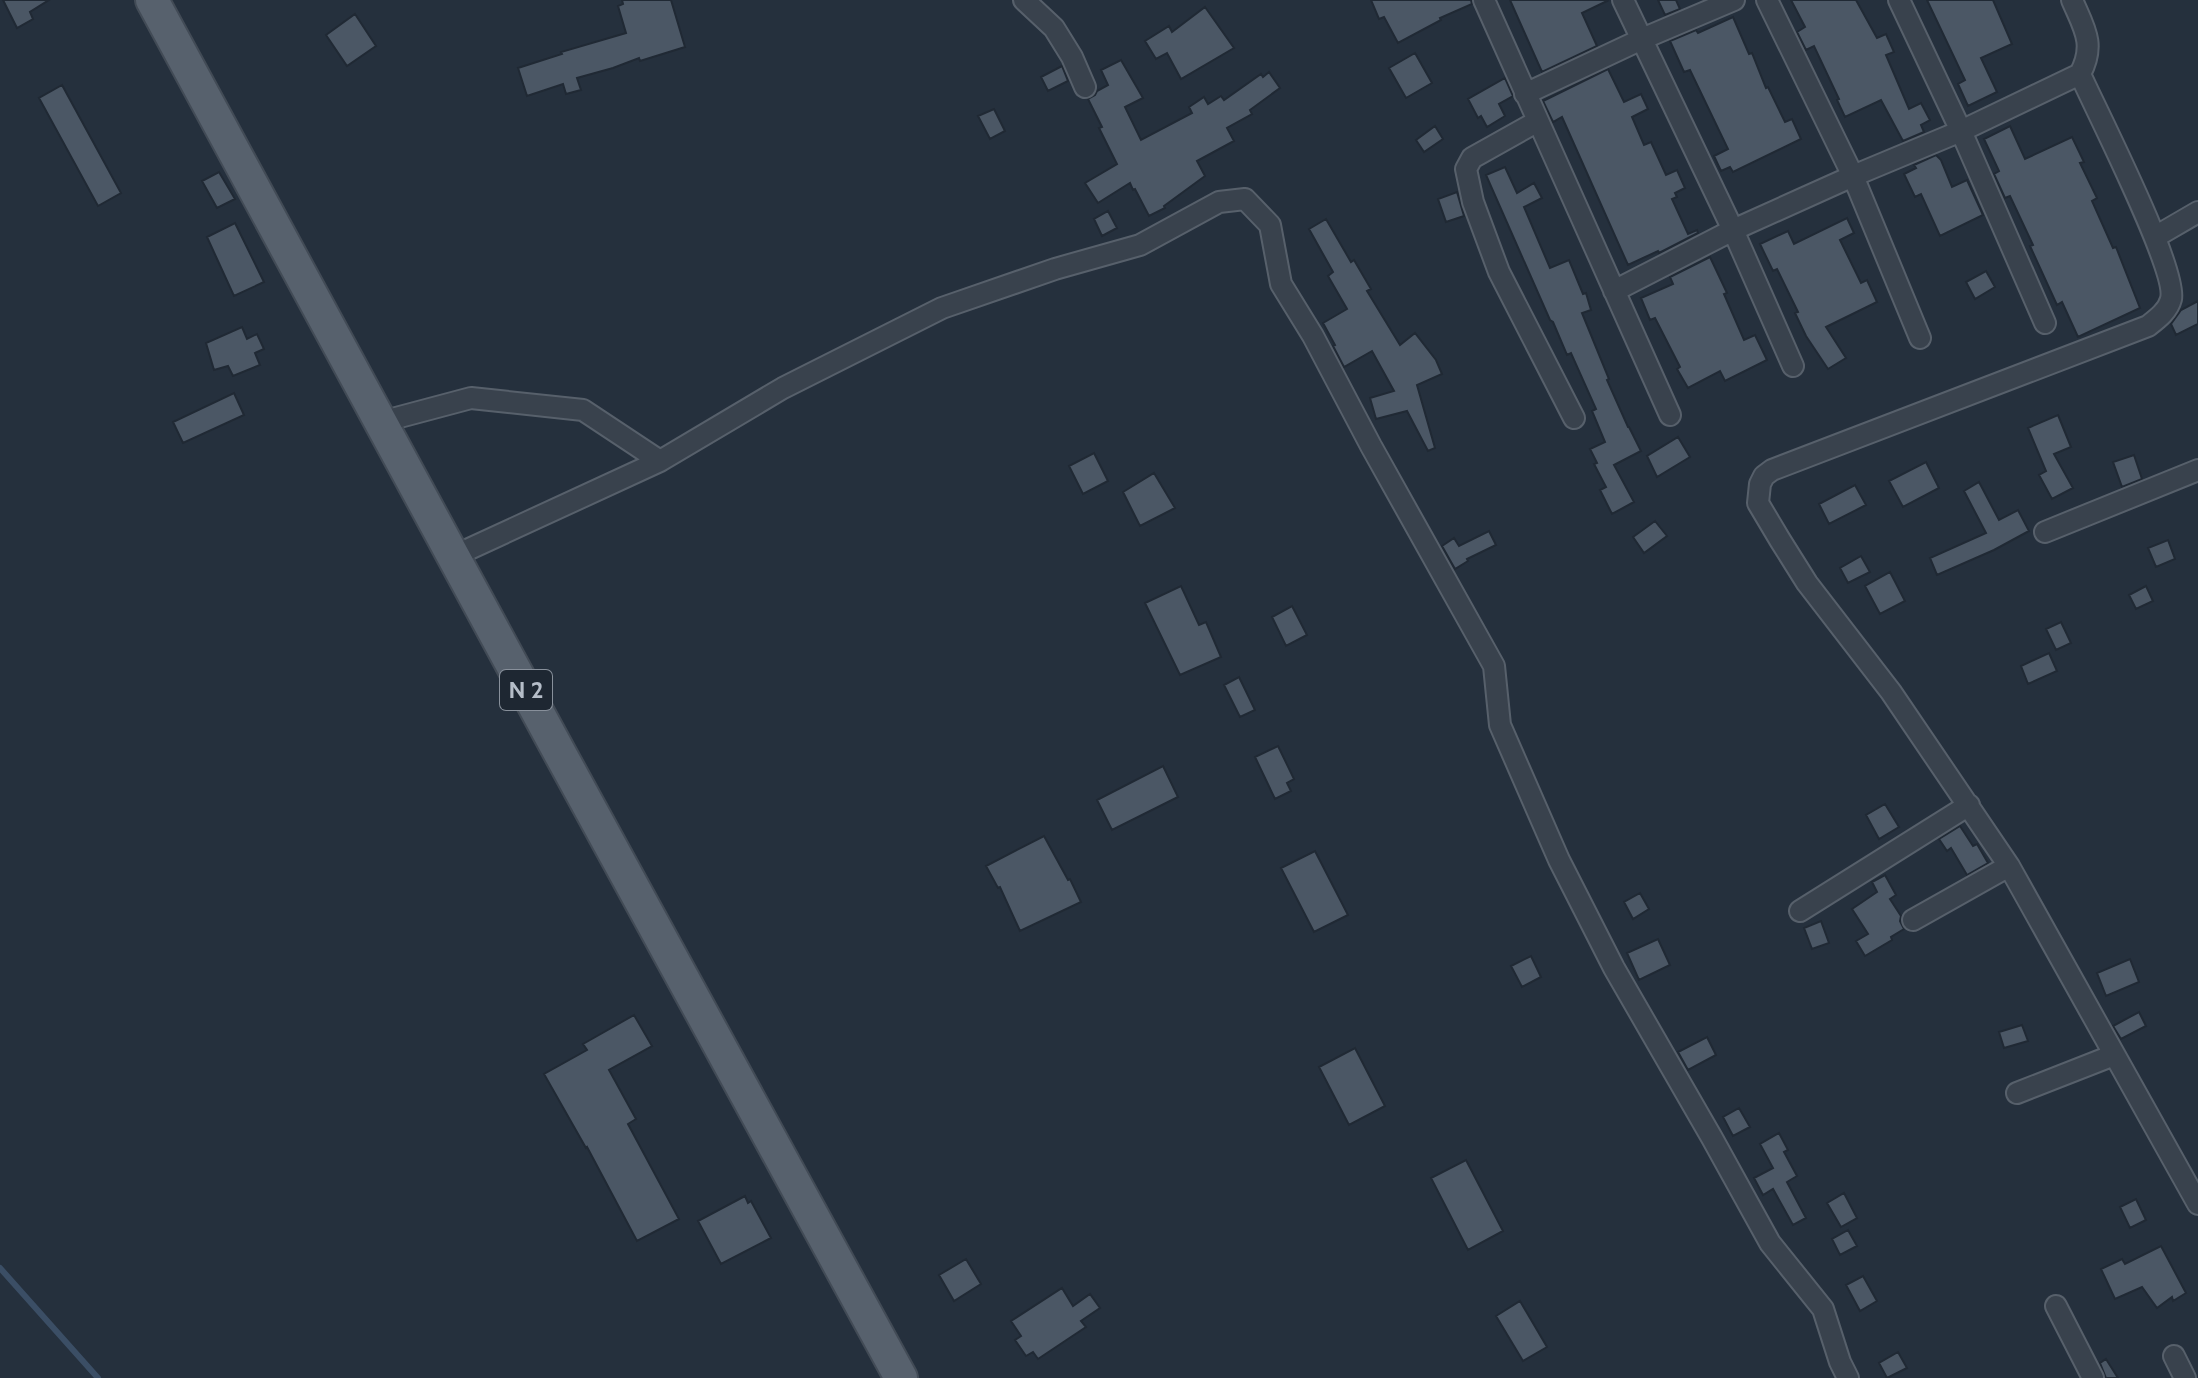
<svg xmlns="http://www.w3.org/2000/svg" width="2198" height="1378" viewBox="0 0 2198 1378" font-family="Cabin,sans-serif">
<rect width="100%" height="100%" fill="#25303d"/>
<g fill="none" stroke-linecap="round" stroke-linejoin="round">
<!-- stream -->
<path stroke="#3b4e65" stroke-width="6" d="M0,1268L98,1378"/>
</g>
<!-- building -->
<path fill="#4b5765" stroke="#202934" stroke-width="2" d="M3,0H49L30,12L33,19L17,28Z
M622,0H671L685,47L640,61L639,58L613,68L577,78L581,90L566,94L563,84L527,96L518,68L562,54L561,52L626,33L618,6L623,4Z
M1371,0H1471L1472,4L1440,18L1441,20L1398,43L1384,17L1379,19Z
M1510,0H1609L1582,13L1597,46L1542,72Z
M1658,0H1676L1680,9L1665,15Z
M1791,0H1856L1877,38L1886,34L1894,52L1886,55L1909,109L1921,103L1930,120L1921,125L1924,132L1903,141L1881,100L1845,117L1837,100L1839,99L1814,46L1806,50L1797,32L1805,27Z
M1927,0H1993L2012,44L1981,58L1997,92L1968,106L1958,84L1965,80Z
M1205,7L1234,48L1181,79L1167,53L1156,59L1145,41L1169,26L1172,32Z
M355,14L376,46L347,66L326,35Z
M1733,17L1749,54L1752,53L1766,88L1768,87L1785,122L1792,119L1801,139L1733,172L1730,167L1721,171L1714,156L1728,149L1690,70L1684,72L1670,41L1696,30L1698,33Z
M1415,53L1432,83L1406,98L1389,68Z
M1121,60L1143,98L1125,107L1141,140L1192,113L1189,107L1204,97L1208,104L1221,96L1224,100L1261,74L1263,77L1269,72L1280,88L1250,110L1252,114L1227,128L1234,141L1197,161L1205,176L1164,206L1165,208L1149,216L1135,189L1133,190L1130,183L1098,203L1085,183L1117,164L1099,128L1102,127L1088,99L1095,95L1097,91L1108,85L1101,70Z
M1062,66L1068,81L1048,91L1041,77Z
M1608,69L1624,102L1641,94L1648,109L1632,117L1644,145L1651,142L1666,175L1677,170L1685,188L1675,193L1677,197L1672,199L1688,234L1697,230L1698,233L1659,253L1658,251L1628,265L1562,117L1553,122L1543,101Z
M1505,78L1513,96L1499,104L1505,116L1487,127L1481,116L1478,118L1468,99Z
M62,85L121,193L98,206L39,98Z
M994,109L1005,131L990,139L978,116Z
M1435,126L1443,139L1424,152L1416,140Z
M2010,126L2025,159L2072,137L2084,162L2080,163L2097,198L2092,201L2113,248L2116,247L2140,308L2078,337L2062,302L2057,305L2030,246L2033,245L2010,196L2005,198L1994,174L1999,171L1984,139Z
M1936,155L1941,160L1952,187L1967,180L1983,215L1940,236L1921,194L1915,197L1904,174L1916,168L1914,165Z
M1505,167L1517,193L1534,183L1542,198L1524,207L1550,268L1569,260L1583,294L1586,293L1591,310L1582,313L1609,379L1607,380L1628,427H1629L1641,451L1614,465L1634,502L1612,514L1600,490L1606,487L1594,464L1597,463L1590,449L1605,442L1592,411L1596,409L1571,353L1567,355L1553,322L1550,320L1486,175Z
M219,172L235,199L217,208L202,181Z
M1457,192L1464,216L1446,222L1438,199Z
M1108,211L1117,228L1102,236L1094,219Z
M1847,218L1854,233L1840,240L1861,283L1867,280L1877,302L1826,327L1846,358L1828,369L1806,336L1795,313L1798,312L1777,269L1773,271L1760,244L1788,231L1794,244Z
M1326,219L1351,262L1354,260L1371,289L1367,291L1400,345L1415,333L1436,360L1442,374L1417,385L1435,448L1428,451L1407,411L1376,419L1370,398L1394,391L1372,351L1344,367L1333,346L1335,345L1323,323L1347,309L1328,276L1333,272L1309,229Z
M235,223L264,282L234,296L207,237Z
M1710,257L1727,293L1724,294L1744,340L1755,335L1767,360L1725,381L1720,371L1688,388L1677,369L1680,367L1655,318L1650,320L1641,298L1673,284L1670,277Z
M1986,271L1995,287L1975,299L1966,282Z
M2198,301V324L2176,335L2171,324L2181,310Z
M242,327L247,339L257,334L264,349L255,353L260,365L233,376L228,366L214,370L206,343Z
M234,393L244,415L183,443L173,422Z
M2058,415L2071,447L2054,454L2073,488L2052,499L2039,475L2046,471L2028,428Z
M1678,437L1690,457L1657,477L1647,456Z
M1094,453L1108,481L1083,494L1069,466Z
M2134,455L2142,479L2122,487L2113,462Z
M1926,462L1939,488L1903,507L1889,481Z
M1154,473L1175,508L1140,526L1123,492Z
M1979,482L1999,520L2018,510L2029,531L1994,550L1937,575L1930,558L1986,533L1964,491Z
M1855,485L1866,505L1829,524L1819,504Z
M1655,521L1667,536L1644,553L1633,537Z
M1489,531L1496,545L1467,559L1468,561L1455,569L1442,546L1454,538L1459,546Z
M2168,540L2175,559L2156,567L2148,548Z
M1861,556L1870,572L1848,583L1840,568Z
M1890,572L1905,601L1880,614L1865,586Z
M1181,586L1199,625L1206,622L1221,657L1180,675L1145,603Z
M2146,586L2153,601L2136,609L2129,595Z
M1292,606L1307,635L1286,646L1272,617Z
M2061,622L2071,643L2056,650L2046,629Z
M2049,653L2057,671L2028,684L2021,666Z
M1239,677L1255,710L1240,717L1224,685Z
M1278,746L1294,779L1287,783L1291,791L1275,799L1255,757Z
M1163,766L1178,797L1112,830L1097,800Z
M1885,804L1899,827L1879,839L1866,815Z
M1960,826L1973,846L1977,844L1988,863L1967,875L1951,848L1947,851L1939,839Z
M1044,836L1068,880L1070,879L1081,902L1020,931L1000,887L998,888L986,866Z
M1315,851L1348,915L1314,932L1281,868Z
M1885,875L1896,895L1890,899L1901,916L1900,921L1904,929L1891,937L1892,940L1865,956L1856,941L1868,934L1852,909L1877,892L1872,882Z
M1640,893L1649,909L1633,919L1624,902Z
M1821,921L1829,943L1812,949L1804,928Z
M1658,939L1670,965L1639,980L1627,953Z
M1531,956L1541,977L1522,987L1511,966Z
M2130,959L2139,982L2106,996L2097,973Z
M2139,1012L2146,1026L2121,1039L2113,1026Z
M634,1015L652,1046L609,1070L636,1119L628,1124L679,1219L637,1241L587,1147L586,1148L544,1074L587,1050L583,1044Z
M2022,1025L2028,1041L2004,1048L1999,1032Z
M1707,1037L1716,1055L1688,1070L1678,1052Z
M1355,1048L1385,1106L1349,1125L1319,1067Z
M1739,1108L1750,1127L1733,1136L1723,1117Z
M1779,1133L1788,1150L1784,1152L1797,1176L1787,1182L1806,1218L1793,1225L1773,1189L1763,1195L1754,1178L1773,1168L1760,1144Z
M1466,1160L1503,1231L1468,1250L1431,1178Z
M1844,1193L1857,1218L1841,1227L1827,1203Z
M745,1196L748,1203L751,1201L771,1238L721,1264L698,1221Z
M2136,1199L2146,1220L2130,1228L2120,1207Z
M1848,1230L1857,1246L1840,1255L1832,1239Z
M2161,1246L2186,1293L2173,1301L2172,1297L2157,1308L2142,1287L2115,1299L2101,1269L2122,1259L2125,1264Z
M966,1259L981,1284L954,1301L939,1275Z
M1863,1276L1877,1301L1860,1311L1846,1285Z
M1062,1288L1073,1306L1090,1294L1100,1308L1081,1321L1086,1327L1038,1359L1033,1352L1026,1356L1015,1340L1021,1336L1011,1321Z
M1520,1301L1547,1347L1523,1361L1496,1316Z
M1898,1352L1907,1368L1887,1378L1879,1363Z
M2106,1359L2118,1378H2106L2100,1363Z"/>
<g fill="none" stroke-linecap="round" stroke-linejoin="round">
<defs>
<path id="street" d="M1024,0L1054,28L1072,57L1085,87
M1484,0L1670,415
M1767,0L1853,176L1733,230L1793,366
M1899,0L1961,131L1853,176L1920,338
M2080,74C2096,110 2178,270 2171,299C2168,311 2157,319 2148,326L1772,470L1764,476L1760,484L1758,503L1780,540L1807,583L1891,692L2009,866L2198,1204
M1525,94L1642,39L1734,0
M1538,121L1472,158L1466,169L1473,202L1499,272L1574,418
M2155,237L2198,212
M1614,291L1733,230L1623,0
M2045,323L1961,131L2080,74C2096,44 2084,28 2072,0
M381,422L471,398L583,410L660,461L783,388L942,308L1055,269L1140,245L1219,202L1245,199L1270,225L1281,284L1313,336L1371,446L1494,666L1500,725L1559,860L1614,968L1712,1138L1770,1243L1823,1309L1840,1362L1848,1378
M2045,532L2198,470
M454,556L660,461
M1800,911L1969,805
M1913,920L2009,866
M2017,1093L2114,1055
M2056,1306L2093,1378
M2174,1356L2185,1378"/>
<path id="primary" d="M152,0L563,759L901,1378"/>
</defs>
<!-- street casing -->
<use href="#street" stroke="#57606b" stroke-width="24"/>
<!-- primary casing -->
<use href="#primary" stroke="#424b56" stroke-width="36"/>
<!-- street -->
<use href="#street" stroke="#39424d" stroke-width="20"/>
<!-- primary -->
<use href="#primary" stroke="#57616d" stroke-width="32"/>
</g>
<g text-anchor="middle" stroke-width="7" stroke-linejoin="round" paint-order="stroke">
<!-- shield labels -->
<rect fill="#1e2732" stroke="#88909b" stroke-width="2" x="500" y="670" width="52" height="40" rx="6"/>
<g font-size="24" font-weight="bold" fill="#b5bdc8">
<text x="526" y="698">N 2</text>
</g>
</g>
</svg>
